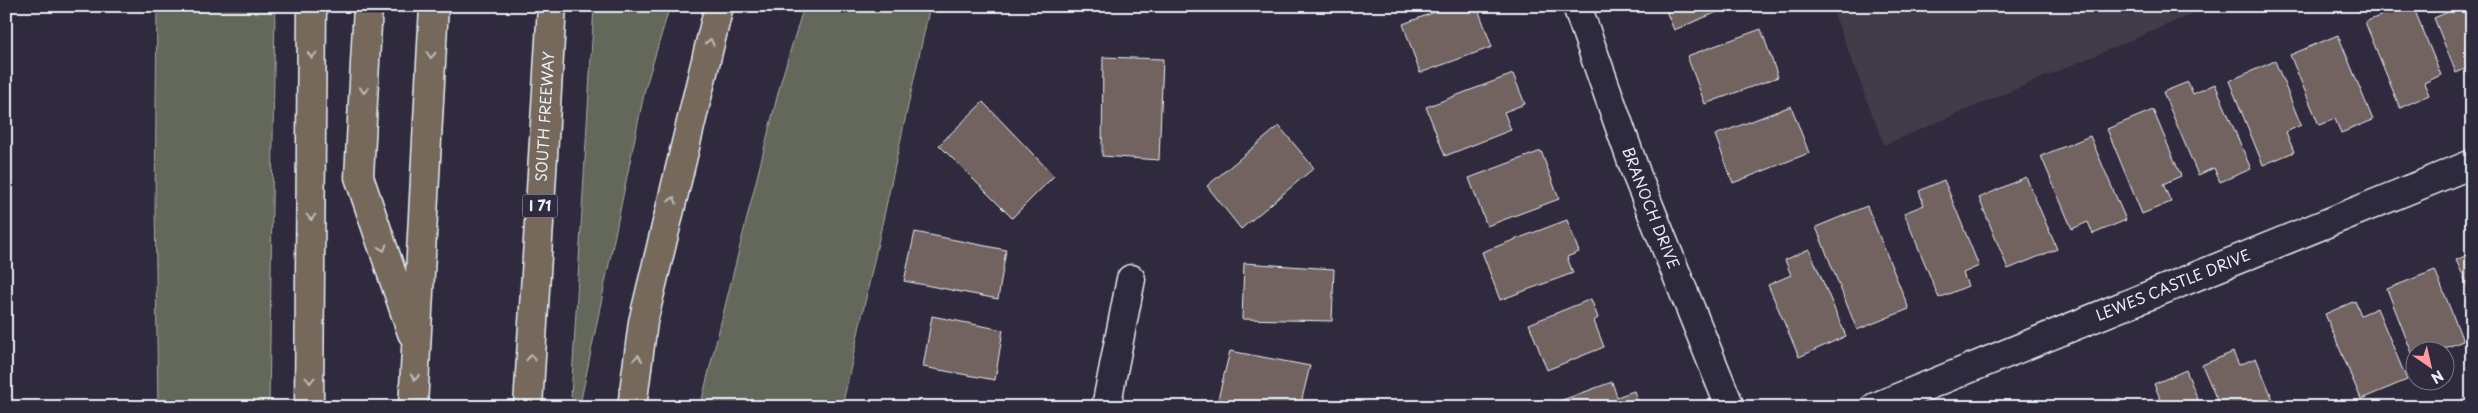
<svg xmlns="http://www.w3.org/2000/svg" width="2478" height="413" viewBox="0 0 2478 413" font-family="'Playpen Sans',sans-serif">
<rect width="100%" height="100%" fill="#2f2a3d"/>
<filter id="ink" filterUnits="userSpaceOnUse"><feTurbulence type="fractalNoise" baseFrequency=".02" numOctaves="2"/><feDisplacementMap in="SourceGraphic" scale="10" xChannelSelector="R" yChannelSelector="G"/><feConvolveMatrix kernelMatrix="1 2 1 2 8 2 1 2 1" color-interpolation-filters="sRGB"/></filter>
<g filter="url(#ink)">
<!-- built -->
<path fill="#433b48" d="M1831,6H2211L1884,145Z"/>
<!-- green -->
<path fill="#64685a" stroke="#a6aca9" d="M157,6H275L269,407H158L155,203Z
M594,6H670L645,89L581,400L571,397Z
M804,6H930L842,407H700L781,81Z"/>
<!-- building -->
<path fill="#736360" stroke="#e8f1f8" d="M1451,6H1477L1492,47L1420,73L1403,24Z
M1671,6H1732L1674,30L1666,11L1672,8Z
M2404,6H2413L2441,75L2424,83L2429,95L2400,108L2365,22Z
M2462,6H2472V66L2456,73L2434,18Z
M1761,29L1778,77L1705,104L1687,56Z
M2338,35L2373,120L2341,133L2335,119L2319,125L2290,55Z
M1103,57L1163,59L1159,160L1102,156Z
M2275,61L2301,125L2286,132L2294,152L2263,165L2229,81Z
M1513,74L1525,104L1504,112L1511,130L1445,156L1426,107Z
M2188,82L2193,94L2215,84L2251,169L2220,182L2214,168L2198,175L2163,92Z
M983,102L1054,176L1012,218L939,145Z
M1791,106L1809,153L1733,183L1715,135Z
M2153,110L2181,176L2163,184L2171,202L2142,214L2107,129Z
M1279,126L1314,168L1241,229L1207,186Z
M2090,136L2126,220L2093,234L2088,222L2072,229L2041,156Z
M1541,151L1559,199L1487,226L1469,178Z
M2026,177L2057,249L2008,269L1979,198Z
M1944,180L1979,266L1963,273L1968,286L1939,298L1904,213L1924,205L1919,191Z
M1867,206L1909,309L1857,330L1816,227Z
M1567,220L1579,252L1567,257L1573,273L1500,300L1482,252Z
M915,232L1006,250L998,299L904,281Z
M1809,249L1846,336L1799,357L1768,285L1791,275L1785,260Z
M2472,253V295L2456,260Z
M1244,263L1334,269L1332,321L1242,319Z
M2435,270L2463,341L2440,350H2416L2415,361L2387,289Z
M1591,299L1598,318L1594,321L1604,347L1547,370L1529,324Z
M2355,301L2361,315L2377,308L2407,380L2361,399L2325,314Z
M932,316L1003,330L995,380L923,367Z
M1230,351L1310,366L1300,407H1258L1218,399Z
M2233,352L2239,365L2256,358L2276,407H2220L2202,365Z
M2186,370L2201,407H2154L2162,403L2154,384Z
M1612,382L1617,397L1634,391L1640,407H1543Z
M2119,398L2123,407H2096Z"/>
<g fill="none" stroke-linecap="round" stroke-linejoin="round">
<defs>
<g id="minor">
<path id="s1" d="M1577,6L1637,176L1730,407"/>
<path d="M1106,407L1131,279"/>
<path id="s2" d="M1875,407L2472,164"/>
</g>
<g id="motorway">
<path d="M368,6L359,177L412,333"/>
<path d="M309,407L312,6"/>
<path d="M413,407L434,6"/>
<path id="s3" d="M528,407L552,6"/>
<path d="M632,407L643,322L719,6"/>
</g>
</defs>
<!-- minor casing -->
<use href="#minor" stroke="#e8f1f8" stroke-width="31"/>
<!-- motorway casing -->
<use href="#motorway" stroke="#e8f1f8" stroke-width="31"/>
<!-- minor -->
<use href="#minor" stroke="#2f2a3d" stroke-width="28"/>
<!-- motorway -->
<use href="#motorway" stroke="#76695c" stroke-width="28"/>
</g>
<!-- one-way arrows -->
<defs><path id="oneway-chevron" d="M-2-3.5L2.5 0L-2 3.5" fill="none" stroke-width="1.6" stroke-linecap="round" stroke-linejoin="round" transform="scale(1.25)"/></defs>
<g stroke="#babbba">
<use href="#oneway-chevron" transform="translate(710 42) rotate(-76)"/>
<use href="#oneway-chevron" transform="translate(312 55) rotate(90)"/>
<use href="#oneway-chevron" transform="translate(431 55) rotate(93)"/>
<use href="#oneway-chevron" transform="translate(364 90) rotate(93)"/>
<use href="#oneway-chevron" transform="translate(673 200) rotate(-76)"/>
<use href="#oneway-chevron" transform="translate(311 217) rotate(90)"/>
<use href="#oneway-chevron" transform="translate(383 248) rotate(71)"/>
<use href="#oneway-chevron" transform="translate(531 358) rotate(-87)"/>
<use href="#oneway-chevron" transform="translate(638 358) rotate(-82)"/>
<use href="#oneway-chevron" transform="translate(415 377) rotate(93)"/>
<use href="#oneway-chevron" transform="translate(310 380) rotate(90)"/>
</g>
</g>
<g text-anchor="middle" stroke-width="4.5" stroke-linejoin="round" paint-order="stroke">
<!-- shield labels -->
<rect fill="#2f2a3d" stroke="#b0b5c0" stroke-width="1" x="522.5" y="194.5" width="35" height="23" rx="4"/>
<g font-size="14" font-weight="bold" fill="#e8f1f8">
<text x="540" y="211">I 71</text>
</g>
<!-- street labels -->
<g font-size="15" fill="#e8f1f8" stroke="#2f2a3d">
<text dy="5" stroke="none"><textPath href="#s3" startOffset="291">SOUTH FREEWAY</textPath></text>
<text dy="5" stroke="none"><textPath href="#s1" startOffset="215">BRANOCH DRIVE</textPath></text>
<text dy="5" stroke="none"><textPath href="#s2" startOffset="322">LEWES CASTLE DRIVE</textPath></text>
</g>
</g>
<!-- margin -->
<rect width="2478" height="413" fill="none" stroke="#2f2a3d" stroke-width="25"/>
<rect x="12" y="12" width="2453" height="388" fill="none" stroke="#e8f1f8" stroke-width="2" filter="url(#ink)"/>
<!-- north arrow -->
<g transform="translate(2430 366) rotate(146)"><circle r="24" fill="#2f2a3d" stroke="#797a88"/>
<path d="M0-4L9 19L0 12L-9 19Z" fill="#ff9aa2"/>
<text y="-8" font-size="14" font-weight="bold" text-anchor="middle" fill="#e8f1f8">N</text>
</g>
</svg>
